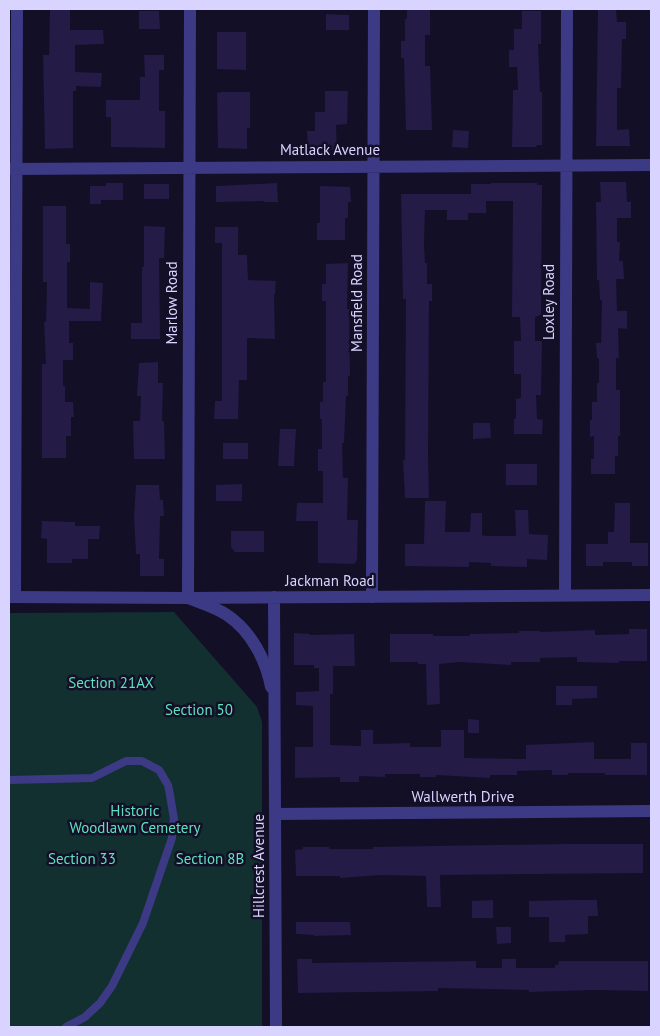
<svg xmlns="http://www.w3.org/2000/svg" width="660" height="1036" viewBox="0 0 660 1036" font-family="'PT Sans',sans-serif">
<rect width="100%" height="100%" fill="#130f26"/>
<!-- green -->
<path fill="#12302f" d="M174,612L257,707L262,722V1027H9V613Z"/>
<!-- building -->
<path fill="#241b47" d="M50,9H70V30H103L104,44L75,45V72L102,73L101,87L76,86V91H73V148L45,149L43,55H49Z
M407,9H430V35H425V66H430L432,130H406L404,58H401V41H405V19H407Z
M598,9H616L617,22H626V39H622L621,88H617V130L629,129L630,146H596Z
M139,11H159L160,29H139Z
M522,11H541V44H538L540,92H542V145H537L536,147H512L513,90H518L517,67H509V50H514V29H522Z
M326,14L349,15V30H326Z
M217,32H246V70L217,69Z
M144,55H164V70H159V111H165V148L111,147V117H106V100H140V77H145Z
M325,91H348L347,124L336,125L337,150H308L307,131H315V112H325Z
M222,92H250V128H247V149L218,148L217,93Z
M453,130L469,131L468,148L452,147Z
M600,182H626L627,202H631V218H617V242H620L619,261H623L624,279H616L617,311H627V329L618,328L619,358H616V390H620V436H618V456H615V474H591V459H594V436L590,437V420H592V402H597V383H599V358H597L596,343H601L602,300H600L599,280H597L596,202H601Z
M106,183H123V200H101V204H90V186H106Z
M277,183L278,202H264V201L216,202V186Z
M491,183H537V185H542L541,315L535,317V341H542L541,395H536L537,419L543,420L542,434H514V419H516V399L521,398V374H514V341H521L520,317H512L513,201H486V213H468V220H447V210H425L424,243L425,263H427V284H432V301H429L428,454L429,498H405L403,460H405L406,299H403L401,194H471V184H491Z
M144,184H169V199H144Z
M320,186L350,187L351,202H348V218H345V240H317V223H320Z
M43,206H66V244H70V262H67V308L90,309V282L103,283L101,321H69V343H73V360H63V386H65V402H73L74,417H71V436H66V458H42V364H46L44,322H46L47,282H43Z
M144,226L165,227L164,258H159L160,339H131V323H142V267H144Z
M215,227H238V255H247L248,280L276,281L275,294H274L275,339L247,338V380H239L238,419H214L215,401H222V243H215Z
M348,263L347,309H349L350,376H348V396H346L344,443H342L343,478H348L347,520H358L357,560L354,564L318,563V521H296L297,503H323V471H318V449H322V419H320V402H323V382H326V301H322V284H326V264Z
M158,362V383H163L162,421H164L165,459H134L133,421H140L141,396H137L139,363Z
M473,423H490L491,438L473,439Z
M280,429H296L294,466H278Z
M223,443H248V459H223Z
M506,464H537V485H506Z
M242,484V501H216V485Z
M136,485H159L160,500H163L164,516H160L159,559H164V576H140V554H136L134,517Z
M425,501H446L445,532H470L471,513H482V535L486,536H516L515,510H528L529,534L548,535L547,560L527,559V567L491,566V563L469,562V567L405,566V544H424Z
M615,503H630V543H648V566H632V562H603V566H586V544H608V532H614Z
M42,521L75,522V526H100L99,539H88V559H72V563H47V539L41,538Z
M231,531H264V552H235L231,547Z
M629,629H647V661H619V663L577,662V657L540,658V662H511V665L460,662L439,664L440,704L427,705L426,664H418V662H390V634H433V636H470V634L519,633V631H540V632L595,630V635L629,634Z
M294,633L310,634V635L354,634L355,666H333V694H330V745L361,746V730H373V744L410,743V747H441V730H464V758L526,759V745L594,742V759H631V743H647V775H605V773H568V775H552V770L517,771V775H490V778L436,775V777H420V774H385V777L359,776V782H340V777L295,778V747H313V706L296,705V692L319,691V668H314V665H294Z
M556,686H597V698L572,699V705H556Z
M468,719L479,720V733H468Z
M565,844H643V873L440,875L441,907H427L426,876L381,875L340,878V876H296L295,850L303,849V847H329V849H373V847Z
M493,900V918H472V901Z
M572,900H597L598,916H588V934L565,935V942H549V917H529V901Z
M296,922H350L351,935L314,936V935L296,934Z
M496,927H511V943L497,944Z
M297,959H312V963L476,961V968H502V959H516V968H555V965H558L559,961H648V991L595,990L529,992V990L438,988V991L298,993Z"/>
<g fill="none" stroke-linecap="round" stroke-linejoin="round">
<!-- service -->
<path stroke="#3d3a85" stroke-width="8" d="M9,780L92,778L126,761H142L159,770L168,785L170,795L174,819L172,838L143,923L112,986L100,1003L85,1017L66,1027"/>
<!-- minor -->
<path stroke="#3d3a85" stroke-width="12" d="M190,9L188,598C201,603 215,607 227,615C251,631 266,660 271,687
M9,169L651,165
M565,595L567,9
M15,597L17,9
M372,597L374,9
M275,814L651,811"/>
<!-- tertiary -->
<path stroke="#3d3a85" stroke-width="12" d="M9,597L188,598L651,595
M274,597L276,1027"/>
</g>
<g text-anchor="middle" stroke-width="5" stroke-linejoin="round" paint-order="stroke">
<!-- street labels -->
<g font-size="15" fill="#d9d4ff" stroke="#130f26">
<text x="330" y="155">Matlack Avenue</text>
<text transform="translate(549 302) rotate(-90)" y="5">Loxley Road</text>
<text transform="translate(172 303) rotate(-90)" y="5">Marlow Road</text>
<text transform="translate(357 303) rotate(-90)" y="5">Mansfield Road</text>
<text x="330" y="586">Jackman Road</text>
<text x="463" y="802">Wallwerth Drive</text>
<text transform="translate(259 866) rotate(-90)" y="5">Hillcrest Avenue</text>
</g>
<!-- park labels -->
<g font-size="15" fill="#5fe0c0" stroke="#130f26">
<text x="111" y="688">Section 21AX</text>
<text x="199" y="715">Section 50</text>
<text x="135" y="816">Historic<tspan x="135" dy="17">Woodlawn Cemetery</tspan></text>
<text x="82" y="864">Section 33</text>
<text x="210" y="864">Section 8B</text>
</g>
</g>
<!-- border -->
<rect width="660" height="1036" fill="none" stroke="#d9d4ff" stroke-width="20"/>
</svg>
